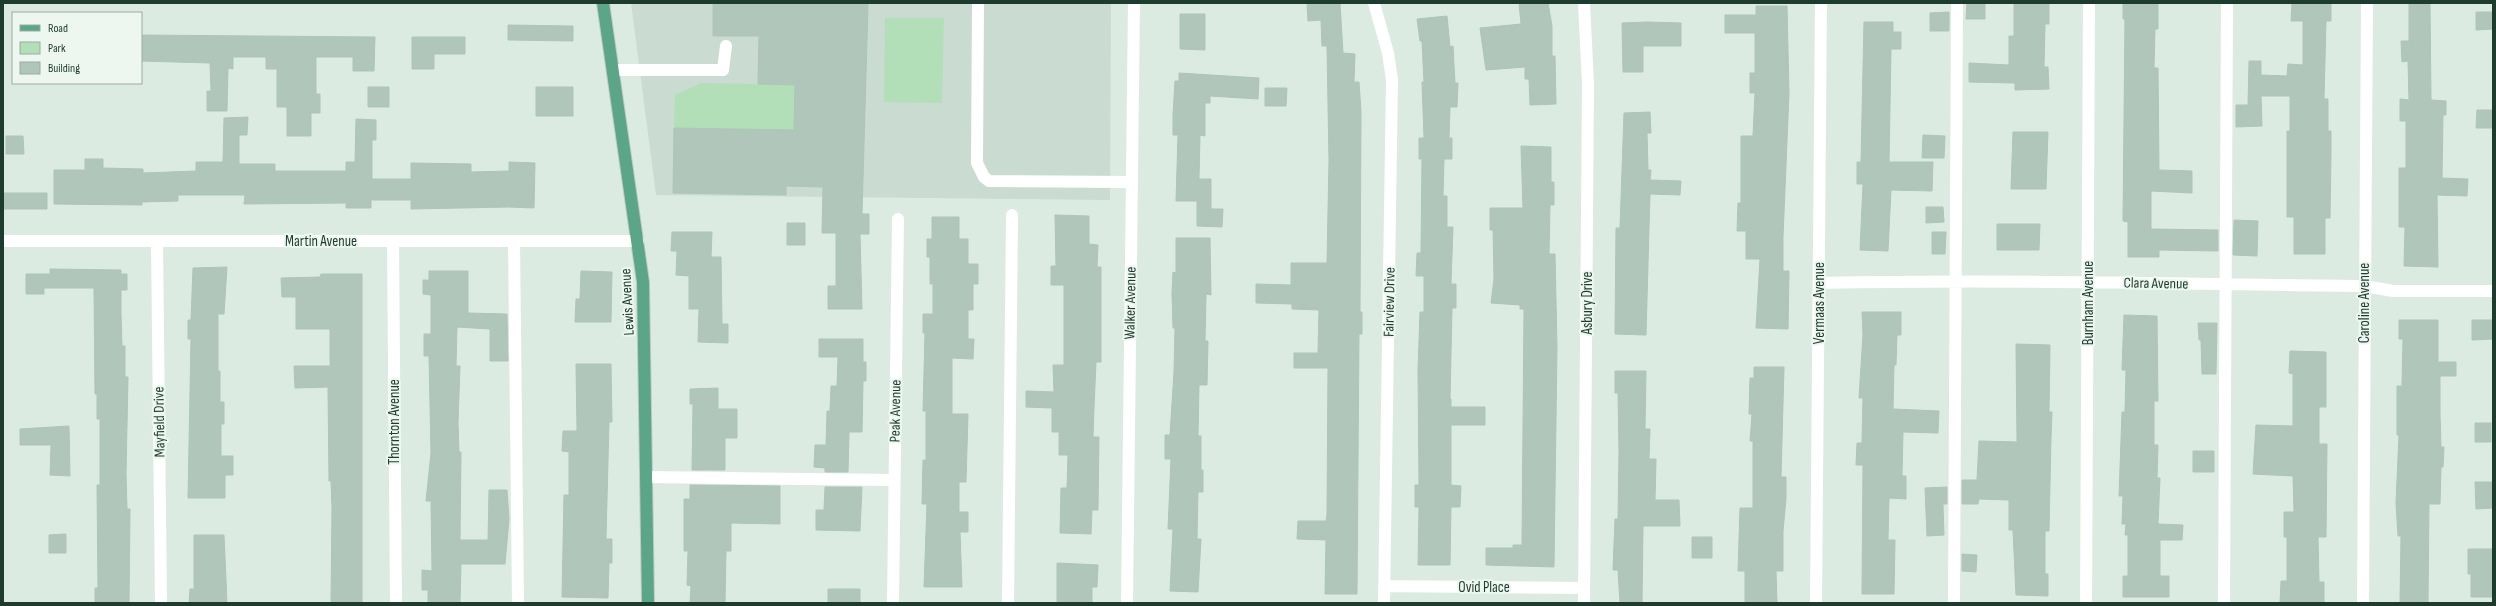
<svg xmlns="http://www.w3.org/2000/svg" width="2496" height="606" viewBox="0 0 2496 606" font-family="'Sofia Sans Condensed',sans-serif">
<rect width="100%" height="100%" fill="#dcebe2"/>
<!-- built -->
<path fill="#cadbd1" d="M631,3H1111L1110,200L656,195Z"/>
<!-- green -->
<path fill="#b2dfb8" d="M885,18H944L942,103L884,102Z
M701,83L795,85L794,130L674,128L675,95Z"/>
<!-- building -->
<path fill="#b1c6bb" stroke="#aec5b8" d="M713,3H868L862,214H869V234H860L862,309H828V286H836V233H822L823,187L786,186V195L673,193L674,128L794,130L795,85L758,84L759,36H713Z
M1307,3H1340L1343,53L1355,54L1354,82H1359L1361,111L1360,312H1362V334H1359L1357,594H1325L1326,540L1297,539L1298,521H1326L1327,515L1328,368H1294V353H1318L1319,310L1292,309V304L1256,303V284L1291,285V263H1327L1329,160L1327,46H1322L1321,20L1308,21Z
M1519,3H1548L1552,26V56H1555L1556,104L1530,105L1529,79H1525V67L1486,70L1480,28L1521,24Z
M1967,3H1985V19H1966Z
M2014,3H2049V24H2045L2044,67H2048L2049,89L2015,90V83L1969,82V63L2009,65V36H2014Z
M2123,3H2158V29H2155L2154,68H2158L2159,170L2192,171V193L2151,191V229L2218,230V251L2159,250V257H2128V222L2123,221L2125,19H2123Z
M2292,3H2331V21H2326L2324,99H2328V131H2331V154L2330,218H2325V254H2294V217H2287V131H2290V96H2261L2262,126L2236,127V105H2248L2249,61H2261V75L2287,76L2288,64L2303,65V21H2291Z
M2409,3H2430L2431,100L2446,101V115H2443L2442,178L2468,179L2467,196L2437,195L2438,267L2404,266L2405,227H2399V168H2406V121H2400V99L2409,100L2408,61L2402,62L2401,41H2409Z
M1756,6H1787L1789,93L1783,237V271H1789L1788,329L1756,328L1760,259H1746V231H1737L1738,203H1741V136H1753L1755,93H1750V73H1755V33H1725V15H1756Z
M1949,12V31H1930V13Z
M2476,12H2493V29L2476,30Z
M1180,14H1205V50L1180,49Z
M1447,16L1450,47L1453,46L1455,83H1458L1457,107H1450L1449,138H1452V159H1444L1443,196H1447V227H1453L1451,284H1456V308H1452L1450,399H1451V407H1485V425H1451V485L1461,486L1460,507H1451L1450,565H1418L1419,507H1415V485H1419L1418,370L1420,312H1424V276H1416L1417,253H1421L1422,159H1419V138H1424L1422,82H1424L1422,41H1420L1417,19Z
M1647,22L1681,23V46H1643V72H1623L1622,23Z
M1864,22H1893V32H1901V49H1891L1889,162H1933L1932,191L1891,190L1888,251L1860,250L1863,184H1857V162H1861Z
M508,25L573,26V41L508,40Z
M141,35L375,37L374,71H353V57H316V94H320V113H311V136H287V107H277V69H266V57H233V69L228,68L227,111H207V91H211L210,63L141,61Z
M412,37H465V54H434V69H412Z
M1179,73L1259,78L1258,99L1210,96V103H1205V136L1200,135L1199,179H1211V209H1223L1222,227L1197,226V201H1176L1178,135H1173V115L1175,81H1179Z
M368,87H389V107H368Z
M536,87H573V116H536Z
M1265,88H1287L1286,106H1265Z
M2477,110H2493V128H2476Z
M1650,112L1651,133H1647L1648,170H1651L1650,180L1681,181L1680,195L1650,194L1646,335L1615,334L1616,228H1620L1624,113Z
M248,117L247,135H239V164H275V171H346V162H355L356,119L376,120V140H372V179H411V163L471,164V172L509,171V162L535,163L534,208L508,207L411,209V200H371V208H346V203L244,204L245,195H178V201L142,202V205L54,204V170H85V159H103V168L143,169V173L196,171V162H223L224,118Z
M2013,132H2048L2046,189H2011Z
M1923,135L1945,136L1944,158H1922Z
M6,136H23L24,154H6Z
M1521,146L1551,147V182H1554V205H1550L1549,254H1555L1557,347L1554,567L1486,565V548H1513V545H1522L1524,309H1520V305L1491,303L1494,279L1493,230H1490V208H1523Z
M3,193H47V209H3Z
M1926,207H1943L1944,222L1926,223Z
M1055,215L1089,216V244L1098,245L1097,267H1101V362H1096L1094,408L1093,437H1099L1098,510H1092L1091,534L1060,533L1061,488H1067L1068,455H1059V432H1052V408L1026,407V391L1054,392L1053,365H1064V285H1051V266H1056Z
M932,217H959V239H968V264H978V284H973V310H968V339H974L973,359L952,358V414H968L966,482H959V512H968V532H960L962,587H924L927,504H922L923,460H926V411H923L925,333H923V314H933V284H930V257H927V239H932Z
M2234,220L2258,221L2257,256L2233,255Z
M787,223H805V245H787Z
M1997,224H2040L2039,250H1997Z
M672,232H712L711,257H721L722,324H728V343L698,342L699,309H689V276L676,275L677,251H671Z
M1932,232H1946L1945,254H1932Z
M1176,238H1210L1211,295L1206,294L1205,341H1208L1207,385H1199L1198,436H1201V470H1203V492H1198L1197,539H1201L1198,592L1170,591L1173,529H1168L1171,459H1165V435H1170L1174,372L1175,328H1173L1172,293L1173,272L1176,273Z
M227,267L224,314H218V371H220V402H224V424H221V456H233V475H225V498H188L191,339H188V320H191L193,268Z
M50,269L121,270V274H127V290H121V314L122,346H125V377H128L126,474L127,509H130L129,603H95V588H98L97,485H100V419H97V394H95L94,288H44V294H26V274H50Z
M429,271H468V313L507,314L508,361H490V329L457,327L456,366H460L458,423L459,452H461L460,540H488L489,490H507L509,519L505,564H461L460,603H428V590H422V570L432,571L431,501H426L431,453L429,356H424V334H431V295L423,294V280H429Z
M581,271L612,272L611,322H575L576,299H580Z
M321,274H362V603H331L332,508L331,481H329L328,387L295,388L294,366H330V329H296V297H282L281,278L320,277Z
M1862,312H1901V335H1897L1896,365H1894L1893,409L1939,411L1938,433L1903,432L1902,476H1906V499L1889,498L1888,540H1895L1894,594H1862L1863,465H1856L1857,443H1862L1863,398H1859L1863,335Z
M2124,315L2157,316L2158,401H2154V445H2158L2157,478H2160L2158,524L2183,525L2182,540H2160V576H2169V597H2123V576H2128V535H2125L2126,524H2122L2123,496H2119L2122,412H2125L2126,370H2122Z
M2399,320H2438V362H2456V376H2440V414L2441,447H2444L2443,467H2441L2440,504H2429L2428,603H2400L2401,536H2398L2396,503L2399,435H2397V386H2402L2403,339H2399Z
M2472,320H2493V339L2472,340Z
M2198,323H2217L2216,374H2202L2201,340H2199Z
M819,339H863V362H866V381H863L862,432H849L848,472H825V468L814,467L815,445H826L827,411H830L831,386H837L838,357H819Z
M2016,344L2050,345L2049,412H2052L2051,438L2049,531H2045V574H2048V596L2016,595L2013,530H2009V500L1979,499L1978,504H1962V480H1977L1979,441L2017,442Z
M2290,351L2326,352V407H2319V444H2327L2326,537H2318L2319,582H2324V603H2280L2281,581H2287V537H2284V512H2294L2293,476L2253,474L2256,425L2293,426V374L2289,373Z
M576,364H611L612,422H609L606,539H612V563H609L608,598L562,597L564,495H569V452L562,451L563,431H577Z
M1754,367H1784L1781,477H1786V499L1783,531V571H1776L1777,603H1745V571H1738L1740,508H1753V441H1750L1752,414H1749L1750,378H1754Z
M1615,371H1646L1645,429H1650L1649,459H1656L1655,500H1679L1680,526H1643L1642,603H1620L1618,570H1613L1615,519H1618L1619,450L1618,393H1615Z
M718,388V409H737V438H725V470H692L693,404H690V389Z
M2475,423H2491V442H2475Z
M69,426L70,476L50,475L51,445H20V429Z
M2193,451H2214V472H2193Z
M2475,482H2493V508L2476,509Z
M690,485L780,486V524L731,523V551H726L725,603H690L691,586L687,585L688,551H684V499H690Z
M825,487H862L860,531L816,530V510H824Z
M1947,487V504H1943L1944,535L1927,536L1925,488Z
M66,534V553H49V535Z
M194,535H224L227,603H189L190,589H194Z
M1692,537H1712V558H1692Z
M2468,549H2493L2492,597H2471V574H2468Z
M1962,554L1977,555L1976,572L1962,571Z
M1057,563L1098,565L1097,587H1092V603H1057Z
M828,589H860V603H828Z"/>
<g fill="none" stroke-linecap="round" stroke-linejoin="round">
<defs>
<path id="major" d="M603,3L643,282L648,603"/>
</defs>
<!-- major casing -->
<use href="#major" stroke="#c0c8c5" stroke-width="14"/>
<!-- minor -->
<path stroke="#fff" stroke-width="12" d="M978,3L977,163L984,177L989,181L1132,182
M1374,3L1388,53L1392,80L1384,603
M1584,3L1588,84L1584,603
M613,70H723L726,46
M3,241H638
M157,241L161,603
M393,241L396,603
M514,241L518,603
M1819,283C2001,279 2183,284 2365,286L2393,291H2493
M647,477L894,480
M1384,586L1584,588
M893,603L898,219
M1008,603L1012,215
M1127,603L1134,3
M1816,603L1821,3
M1954,603L1957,3
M2086,603L2089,3
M2224,603L2227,3
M2363,603L2367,3"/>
<!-- major -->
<use href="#major" stroke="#5ba688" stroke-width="12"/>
</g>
<g text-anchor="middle" stroke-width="4" stroke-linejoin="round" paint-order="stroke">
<!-- street labels -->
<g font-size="15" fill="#1d3b2f" stroke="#edf7f0">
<text x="321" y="246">Martin Avenue</text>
<text transform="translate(2156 283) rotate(1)" y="5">Clara Avenue</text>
<text transform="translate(627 302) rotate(-93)" y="5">Lewis Avenue</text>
<text transform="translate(1389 302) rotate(-89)" y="5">Fairview Drive</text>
<text transform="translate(1130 303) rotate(-89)" y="5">Walker Avenue</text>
<text transform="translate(1587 303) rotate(-90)" y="5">Asbury Drive</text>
<text transform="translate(1819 303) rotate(-90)" y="5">Vermaas Avenue</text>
<text transform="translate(2088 303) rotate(-90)" y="5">Burnham Avenue</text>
<text transform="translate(2364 303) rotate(-90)" y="5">Caroline Avenue</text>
<text transform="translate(895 411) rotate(-89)" y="5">Peak Avenue</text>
<text transform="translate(159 422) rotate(-91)" y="5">Mayfield Drive</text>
<text transform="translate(394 422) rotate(-90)" y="5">Thornton Avenue</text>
<text x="1484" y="592">Ovid Place</text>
</g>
</g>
<!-- border -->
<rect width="2496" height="606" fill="none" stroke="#1d3b2f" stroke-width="8"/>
<!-- legend -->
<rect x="12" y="12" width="130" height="72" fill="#edf7f0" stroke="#9aaca3"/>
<rect x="20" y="25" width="20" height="6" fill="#5ba688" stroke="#9aaca3"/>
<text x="48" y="32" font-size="12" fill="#1d3b2f">Road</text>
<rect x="20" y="42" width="20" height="12" fill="#b2dfb8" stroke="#9aaca3"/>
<text x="48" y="52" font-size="12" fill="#1d3b2f">Park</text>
<rect x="20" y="62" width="20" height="12" fill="#b1c6bb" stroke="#9aaca3"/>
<text x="48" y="72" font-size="12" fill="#1d3b2f">Building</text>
</svg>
